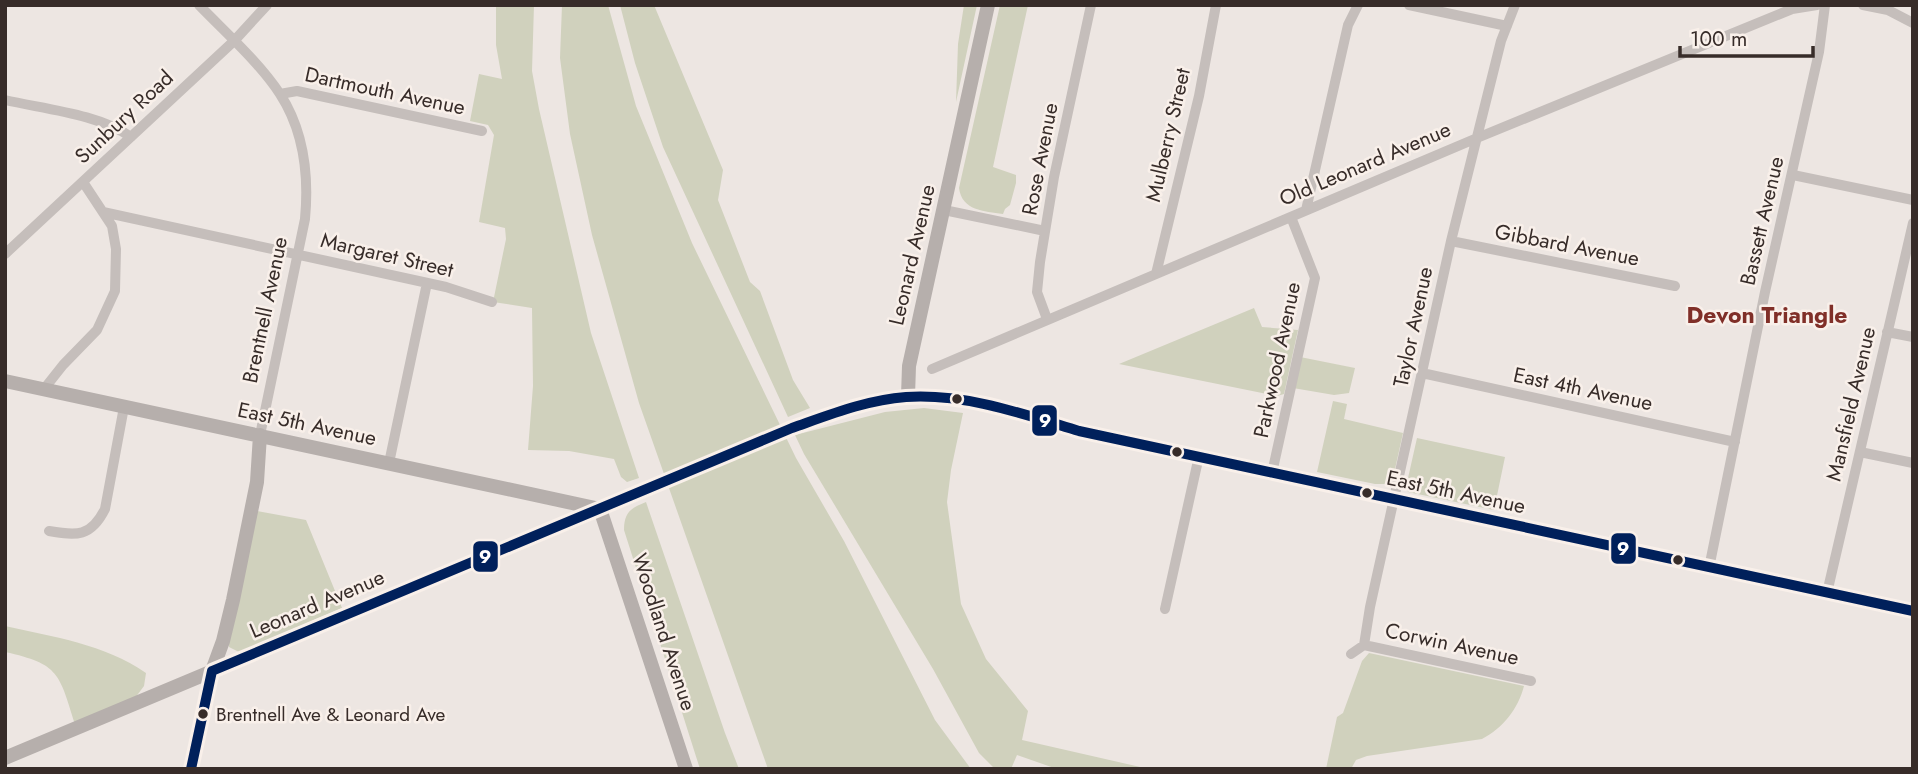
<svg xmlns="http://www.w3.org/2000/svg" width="1918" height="774" viewBox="0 0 1918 774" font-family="Jost,sans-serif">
<rect width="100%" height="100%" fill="#ede6e2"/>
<!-- green -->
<path fill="#d0d1bd" d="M496,5H534L532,71L539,109L591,333L639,478L627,482L621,477L614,459L569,451L528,450L533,386L532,308L493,302L506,239L505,228L479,222L494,135L488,125L470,121L479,74L502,79L496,45Z
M562,5H608L636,106L692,243L796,458L844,541L935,720L971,769H768L639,403L592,235L570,134L560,58Z
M620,5H654L723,170L718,200L750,282L760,291L793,380L810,408L788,417L663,147L635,63Z
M964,5H977L956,102L958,44Z
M1000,5H1028L993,167L1016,175V183L1010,205L1005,209L1003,214C984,211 962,211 959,188Z
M1254,308L1262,327L1298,330L1284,394L1277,396L1119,364Z
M1300,357L1355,368L1349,393L1334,395L1293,388Z
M1333,401L1347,404L1344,419L1403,433L1393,478L1390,484H1375L1317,472Z
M924,408L963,413L951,470L947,502L961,604L986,659L1028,711L1022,740L1149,769H1057L1017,755L1011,769H995L979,753L933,669L804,454L795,435L885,412Z
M1417,438L1505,457L1494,510L1408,492L1406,487Z
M646,502L725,733L739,769H700L624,530C624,512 631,508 646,502Z
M257,511L306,520L342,608L239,652L229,647V639Z
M5,626C54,637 104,644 146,673L144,686L135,698L75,724C59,674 60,664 5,652Z
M1369,653L1524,686C1518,709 1503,728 1482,739L1367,756L1356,760L1351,769H1326L1337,717L1343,713L1362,661Z"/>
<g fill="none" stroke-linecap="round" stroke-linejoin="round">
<!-- secondary-tunnel -->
<path stroke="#c9c1bd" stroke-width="14" stroke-dasharray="14 7" stroke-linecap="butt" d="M645,490L792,428"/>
<!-- street -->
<path stroke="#c5bebb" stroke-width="10" d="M199,5C225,32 259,62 280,94C304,131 309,176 305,219L260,435
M1409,5L1507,26
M1863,5L1888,10L1913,23
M280,94L297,91L482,131
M5,100C44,109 99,114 131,137
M1793,175L1913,200
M944,210L1045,231
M1306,210L1348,25L1358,5
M103,212L446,287L492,302
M1451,241L1675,286
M5,254L234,41L267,5
M1156,274L1199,96L1216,5
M1047,319L1037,292L1040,262L1054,177L1091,5
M1887,332L1913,337
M932,369L1477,138L1792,9L1817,5
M1422,373L1735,442
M44,389L63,365L97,330L115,291L116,249L112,226L83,182
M1860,452L1913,463
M389,463L427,283
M1272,473L1315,278L1291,217
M49,531C77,536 91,537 105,509L124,407
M1709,568L1765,292L1819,52L1825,5
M1827,593L1913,223
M1165,609L1199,456
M1364,645L1531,681
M1351,654L1364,645L1370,607L1451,241L1501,41L1515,5"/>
<!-- secondary -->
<path stroke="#b6afac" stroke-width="14" d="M5,381L600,509
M908,396L909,366L988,5
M792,428C829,415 867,400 906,397C964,392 1023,415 1079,431L1913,611
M600,509L686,769
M5,758L645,490
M191,769L212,671L223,641L233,600L257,482L260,435"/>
<defs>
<path id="bus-1" d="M212,671L792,428C829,415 866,400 906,397C965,393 1023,414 1079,431L1913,611
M191,769L212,671"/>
</defs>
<!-- bus-1 casing -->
<use href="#bus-1" stroke="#f9f0ea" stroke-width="16"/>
<!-- bus-1 -->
<use href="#bus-1" stroke="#00205b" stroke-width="10"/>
</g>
<!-- markers -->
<g fill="#372c29" stroke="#f9f0ea" stroke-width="2.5">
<circle cx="957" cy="399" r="6"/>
<circle cx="1177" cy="452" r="6"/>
<circle cx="1367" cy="493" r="6"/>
<circle cx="1678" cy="560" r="6"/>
<circle cx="203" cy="714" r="6"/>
</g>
<g text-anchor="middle" stroke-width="5" stroke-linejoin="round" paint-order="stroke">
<!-- bus labels -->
<g font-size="19" fill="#372c29" stroke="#f9f0ea" text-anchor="start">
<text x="216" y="721">Brentnell Ave &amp; Leonard Ave</text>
</g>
<!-- street labels -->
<g font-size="21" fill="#372c29" stroke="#f9f0ea">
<text transform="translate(385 91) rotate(12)" y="7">Dartmouth Avenue</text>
<text transform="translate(124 117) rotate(-43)" y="7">Sunbury Road</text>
<text transform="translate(1168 135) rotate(-77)" y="7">Mulberry Street</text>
<text transform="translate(1040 159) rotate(-79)" y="7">Rose Avenue</text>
<text transform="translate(1365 164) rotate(-23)" y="7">Old Leonard Avenue</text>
<text transform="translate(1762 221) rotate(-77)" y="7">Bassett Avenue</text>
<text transform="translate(1567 245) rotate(11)" y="7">Gibbard Avenue</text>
<text transform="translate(387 255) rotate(13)" y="7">Margaret Street</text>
<text transform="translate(912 255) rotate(-77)" y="7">Leonard Avenue</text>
<text transform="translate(265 310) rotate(-78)" y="7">Brentnell Avenue</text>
<text transform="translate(1413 327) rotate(-78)" y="7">Taylor Avenue</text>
<text transform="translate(1277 360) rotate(-78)" y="7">Parkwood Avenue</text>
<text transform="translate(1583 389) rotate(12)" y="7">East 4th Avenue</text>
<text transform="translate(1851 404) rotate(-77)" y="7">Mansfield Avenue</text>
<text transform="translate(307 424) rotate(12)" y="7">East 5th Avenue</text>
<text transform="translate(1456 492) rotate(12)" y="7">East 5th Avenue</text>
<text transform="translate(317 604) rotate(-23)" y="7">Leonard Avenue</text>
<text transform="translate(664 632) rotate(72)" y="7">Woodland Avenue</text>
<text transform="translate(1452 644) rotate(12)" y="7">Corwin Avenue</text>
</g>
<!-- neighbourhood labels -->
<g font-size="23" font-weight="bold" fill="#802f28" stroke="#f9f0ea">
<text x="1767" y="323">Devon Triangle</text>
</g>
</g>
<g stroke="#f9f0ea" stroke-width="2.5">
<rect x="1031" y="404" width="27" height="33" rx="7" fill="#00205b"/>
<rect x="1610" y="532" width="27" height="33" rx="7" fill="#00205b"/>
<rect x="472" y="540" width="27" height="33" rx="7" fill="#00205b"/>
</g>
<g font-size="19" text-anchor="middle" font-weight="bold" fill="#fff">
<text x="1045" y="427">9</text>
<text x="1623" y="555">9</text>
<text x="485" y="563">9</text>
</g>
<!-- border -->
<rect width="1918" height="774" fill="none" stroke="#372c29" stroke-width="14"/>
<!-- scale -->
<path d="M1680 46v10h133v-10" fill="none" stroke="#372c29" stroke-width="3.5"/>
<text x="1690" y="46" font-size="21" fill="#372c29" stroke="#f9f0ea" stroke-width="5" paint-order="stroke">100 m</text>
</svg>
